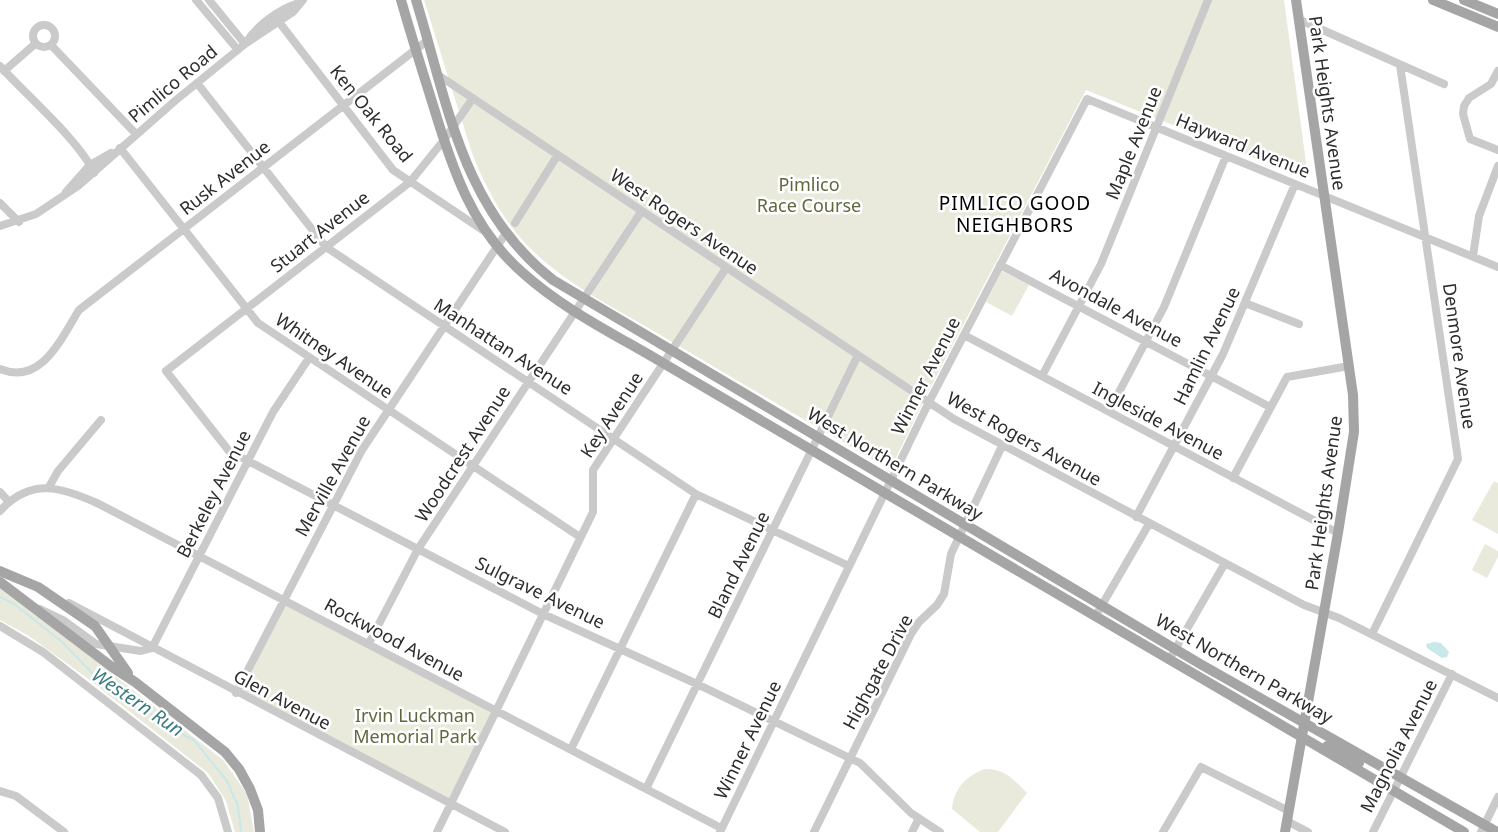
<svg xmlns="http://www.w3.org/2000/svg" width="1498" height="832" viewBox="0 0 1498 832" font-family="'Noto Sans',sans-serif">
	<style>
		.green { fill: #e9eadb }
		.water { fill: #c8e8ea }
		.lines { fill: none; stroke-linecap: round; stroke-linejoin: round }
		.stream { stroke: #c8e8ea; stroke-width: 2 }
		.minor { stroke: #cacaca; stroke-width: 8 }
		.major { stroke: #a5a5a5; stroke-width: 10 }
		.labels { text-anchor: middle; stroke-width: 5; stroke-linejoin: round; paint-order: stroke }
		.street-label { font-size: 18px; fill: #2d2d2d; stroke: #fff }
		.park-label { font-size: 18px; fill: #5f673d; stroke: #fff }
		.neighbourhood-label { font-size: 19px; letter-spacing: 1px; fill: #000; stroke: #fff }
		.water-label { font-size: 19px; font-style: italic; fill: #3a7d80; stroke: #fff }
	</style>
	<rect width="100%" height="100%" fill="#fff"/>
	<path class="green" d="M 424,0 L 1284,0 L 1307,170 L 1302,177 L 1086,90 L 927,394 L 890,470 C 815,426 739,382 664,337 C 617,309 564,284 526,244 C 502,218 485,186 472,153 Z
		M 1002,271 L 1029,285 L 1012,316 L 986,302 Z
		M 1494,481 L 1498,483 L 1498,534 L 1472,520 Z
		M 1485,544 L 1498,551 L 1498,557 L 1487,578 L 1472,570 Z
		M 0,587 L 223,760 L 247,794 L 254,832 L 235,832 L 226,801 L 208,773 L 87,678 L 29,636 L 0,620 Z
		M 285,603 L 493,711 L 450,800 L 240,691 Z
		M 985,769 C 1004,768 1014,780 1027,793 L 998,832 L 980,832 L 952,809 C 954,788 966,776 985,769 Z"/>
	<path class="water" d="M 1434,642 L 1441,643 L 1449,652 L 1447,657 L 1442,658 L 1427,648 L 1426,644 Z"/>
	<g class="lines">
		<path class="stream" d="M 0,597 L 14,604 L 61,641 L 97,678 L 141,706 L 165,726 L 194,740 L 227,781 L 238,806 L 241,832"/>
		<path class="minor" d="M 196,0 L 238,50
			M 209,0 L 245,44
			M 270,19 L 279,22 L 393,170 L 484,231
			M 1298,19 L 1444,84
			M33 36a11 11 0 1 1 22 0a11 11 0 1 1-22 0Z
			M 245,44 C 256,26 279,9 299,3
			M 51,45 L 136,134
			M 0,66 C 25,94 80,141 94,173
			M 4,71 L 35,44
			M 1498,71 L 1491,84 L 1469,98 L 1464,106 L 1463,114 L 1470,139 L 1498,150
			M 438,75 L 954,419 L 1304,605 L 1339,618 L 1498,698
			M 197,83 L 326,247 L 696,494 L 849,566
			M 473,98 L 444,140 L 410,182 L 166,371 L 229,451 L 543,614 L 697,684 L 860,763 L 911,813 L 940,832
			M 120,148 L 258,323 L 580,537
			M 66,192 L 90,165 L 111,153
			M 0,203 L 19,222
			M 515,223 L 557,156
			M 0,226 L 36,214 L 78,186 L 176,100 L 245,44 L 293,12 L 303,0
			M 1473,256 L 1479,216 L 1498,166
			M 1000,265 L 1270,407
			M 1245,303 L 1299,324
			M 964,335 L 1338,533
			M 0,369 C 41,386 61,339 79,310 L 428,40
			M 1042,376 L 1101,264 L 1208,0
			M 1109,411 L 1164,307 L 1226,156
			M 1233,478 L 1287,377 L 1349,366
			M 49,487 L 58,471 L 101,420
			M 0,492 L 9,502
			M 0,511 C 31,477 62,487 99,504 L 721,828
			M 1136,517 L 1223,354 L 1295,184
			M 69,603 L 505,832
			M 40,609 L 63,620 L 96,644 L 141,651 L 152,648
			M 1095,617 L 1149,524
			M 0,626 L 43,652 L 201,775 L 218,798 L 228,832
			M 1372,634 L 1458,459 L 1400,65
			M 369,643 L 418,549 L 641,212
			M 152,648 L 273,412 L 309,358
			M 1169,660 L 1225,563
			M 236,693 L 362,450 L 506,233
			M 571,749 L 696,494
			M 646,789 L 858,355
			M 0,791 L 16,796 L 64,832
			M 1287,821 L 1308,832
			M 437,832 L 593,512 L 593,470 L 726,268
			M 720,832 L 929,402 L 1087,99 L 1498,267
			M 814,832 L 911,634 L 919,622 L 937,605 L 944,594 L 951,554 L 1002,446
			M 912,832 L 919,818
			M 1163,832 L 1201,767 L 1289,811
			M 1373,832 L 1452,674
			M 1481,832 L 1498,797"/>
		<path class="major" d="M 401,0 C 411,35 422,70 433,105 C 452,168 472,229 523,273 C 564,310 616,335 663,363 L 1464,832
			M 416,0 C 448,104 462,209 553,280 L 1202,665 L 1497,832
			M 1433,0 L 1498,27
			M 1464,0 L 1498,14
			M 0,571 L 38,587 L 95,626 L 128,673
			M 0,582 L 112,667 L 135,682 L 225,752 L 239,769 L 250,789 L 258,810 L 260,832
			M 1327,746 L 1359,763
			M 1285,832 L 1338,533 L 1354,432 L 1353,395 L 1296,0"/>
	</g>
	<g class="labels">
		<g class="street-label">
			<text transform="translate(173 84) rotate(-40)" y="6">Pimlico Road</text>
			<text transform="translate(1327 103) rotate(82)" y="6">Park Heights Avenue</text>
			<text transform="translate(371 114) rotate(51)" y="6">Ken Oak Road</text>
			<text transform="translate(1134 143) rotate(-68)" y="6">Maple Avenue</text>
			<text transform="translate(1243 146) rotate(22)" y="6">Hayward Avenue</text>
			<text transform="translate(225 178) rotate(-38)" y="6">Rusk Avenue</text>
			<text transform="translate(684 222) rotate(34)" y="6">West Rogers Avenue</text>
			<text transform="translate(320 232) rotate(-38)" y="6">Stuart Avenue</text>
			<text transform="translate(1116 308) rotate(28)" y="6">Avondale Avenue</text>
			<text transform="translate(1207 346) rotate(-64)" y="6">Hamlin Avenue</text>
			<text transform="translate(503 347) rotate(33)" y="6">Manhattan Avenue</text>
			<text transform="translate(334 356) rotate(34)" y="6">Whitney Avenue</text>
			<text transform="translate(1459 356) rotate(82)" y="6">Denmore Avenue</text>
			<text transform="translate(926 376) rotate(-63)" y="6">Winner Avenue</text>
			<text transform="translate(612 415) rotate(-57)" y="6">Key Avenue</text>
			<text transform="translate(1158 421) rotate(28)" y="6">Ingleside Avenue</text>
			<text transform="translate(1024 439) rotate(29)" y="6">West Rogers Avenue</text>
			<text transform="translate(463 454) rotate(-57)" y="6">Woodcrest Avenue</text>
			<text transform="translate(895 464) rotate(31)" y="6">West Northern Parkway</text>
			<text transform="translate(333 476) rotate(-61)" y="6">Merville Avenue</text>
			<text transform="translate(214 494) rotate(-63)" y="6">Berkeley Avenue</text>
			<text transform="translate(1324 503) rotate(-82)" y="6">Park Heights Avenue</text>
			<text transform="translate(739 565) rotate(-64)" y="6">Bland Avenue</text>
			<text transform="translate(540 593) rotate(26)" y="6">Sulgrave Avenue</text>
			<text transform="translate(394 640) rotate(28)" y="6">Rockwood Avenue</text>
			<text transform="translate(1244 669) rotate(30)" y="6">West Northern Parkway</text>
			<text transform="translate(878 672) rotate(-62)" y="6">Highgate Drive</text>
			<text transform="translate(282 700) rotate(28)" y="6">Glen Avenue</text>
			<text transform="translate(748 740) rotate(-64)" y="6">Winner Avenue</text>
			<text transform="translate(1399 746) rotate(-63)" y="6">Magnolia Avenue</text>
		</g>
		<g class="park-label">
			<text x="809" y="191">Pimlico<tspan x="809" dy="21">Race Course</tspan></text>
			<text x="415" y="722">Irvin Luckman<tspan x="415" dy="21">Memorial Park</tspan></text>
		</g>
		<g class="neighbourhood-label">
			<text x="1015" y="210">PIMLICO GOOD<tspan x="1015" dy="22">NEIGHBORS</tspan></text>
		</g>
		<g class="water-label">
			<text transform="translate(138 702) rotate(34)" y="7">Western Run</text>
		</g>
	</g>
</svg>
